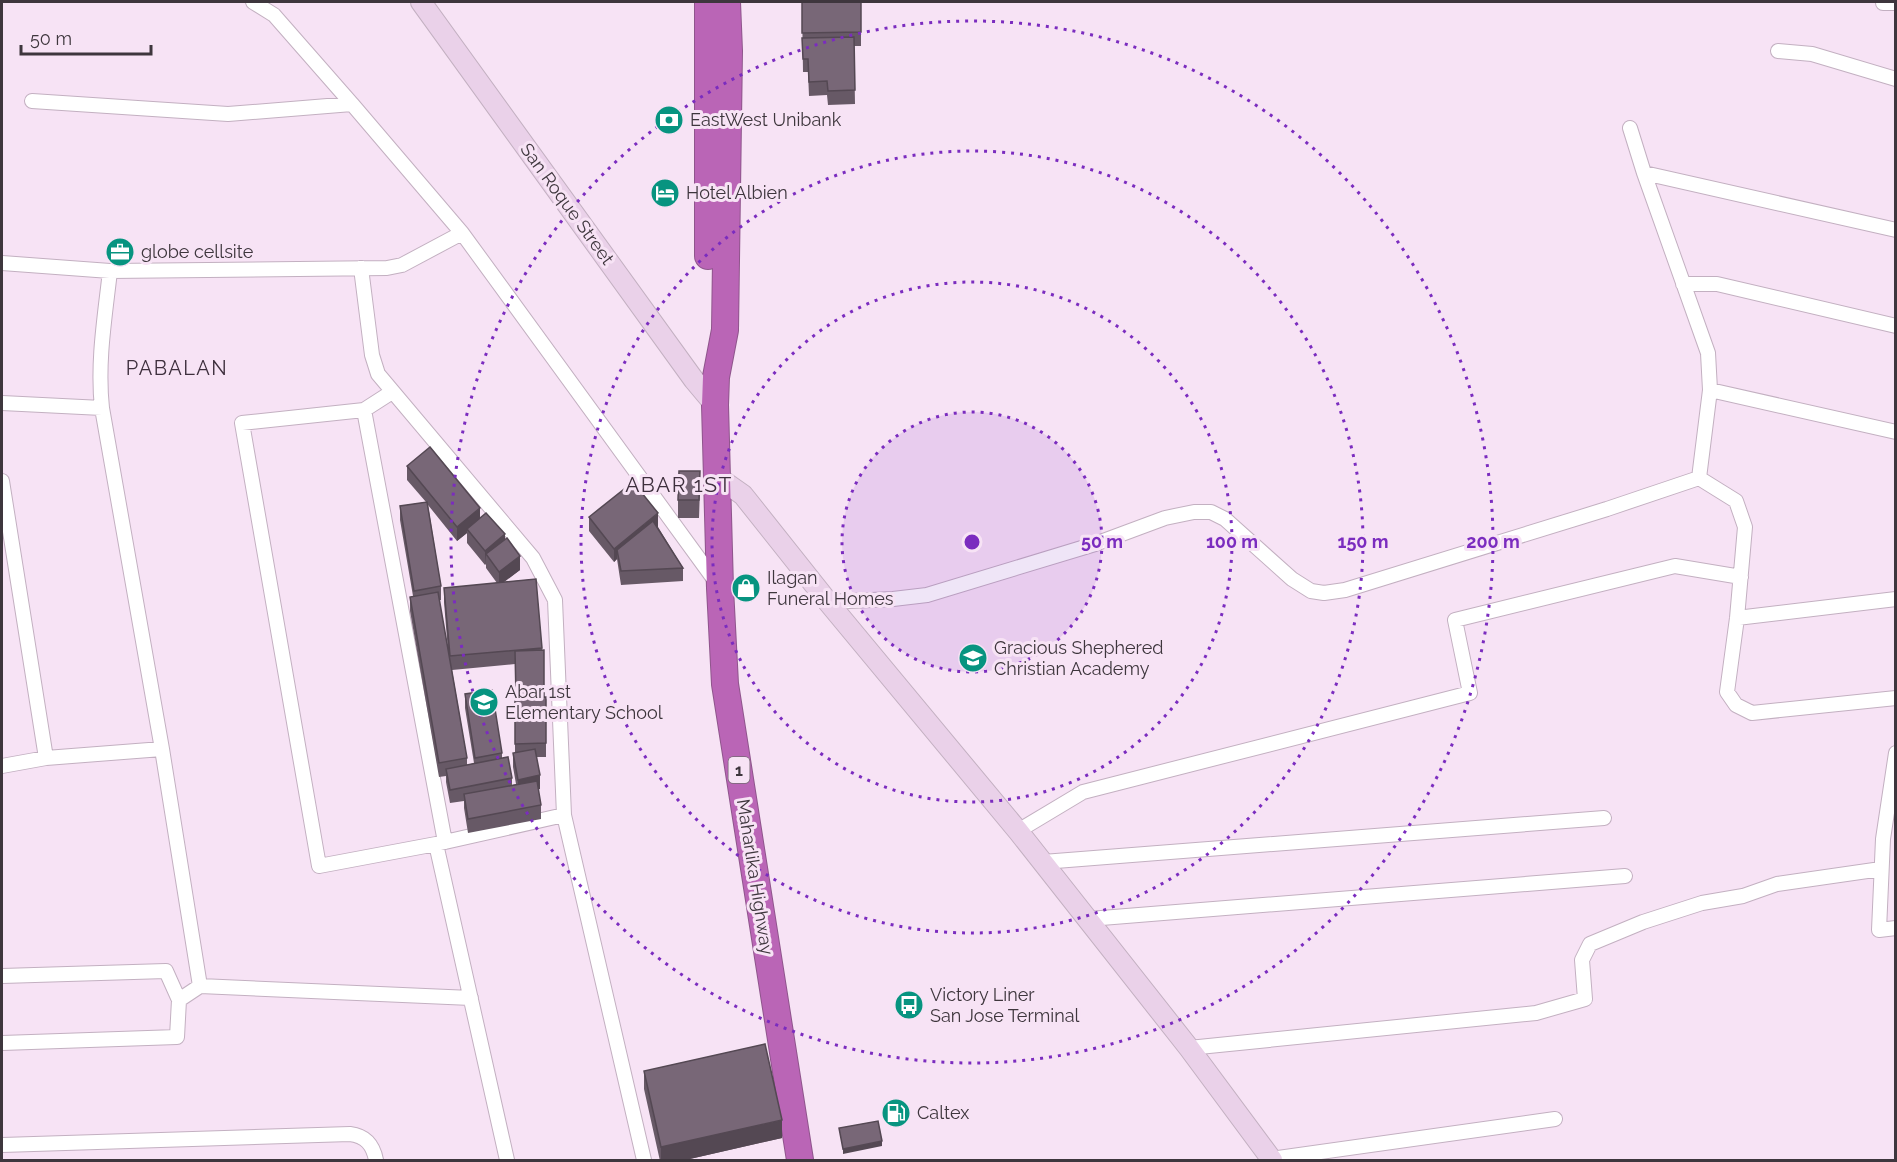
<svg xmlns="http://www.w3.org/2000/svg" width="1897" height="1162" viewBox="0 0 1897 1162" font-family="Raleway,sans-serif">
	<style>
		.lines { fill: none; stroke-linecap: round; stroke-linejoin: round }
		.street-casing { stroke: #c3b0c1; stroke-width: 16 }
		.secondary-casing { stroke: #c3b0c1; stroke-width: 22 }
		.highway-casing { stroke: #8f558c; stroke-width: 28 }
		.street { stroke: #fff; stroke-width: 14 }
		.secondary { stroke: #ead1e9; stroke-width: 20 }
		.highway { stroke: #ba65b6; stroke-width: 26 }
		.wall { fill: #675966; fill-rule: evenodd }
		.shaded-wall { fill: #544853 }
		.building { fill: #786777; stroke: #544853; stroke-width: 1.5 }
		.ring { fill: none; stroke: #7b2cbf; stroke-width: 3; stroke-dasharray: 3 6 }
		.labels { text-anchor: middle; stroke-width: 6; stroke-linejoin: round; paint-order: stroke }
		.shield { fill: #f7e3f5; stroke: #766a74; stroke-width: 1.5 }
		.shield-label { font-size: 16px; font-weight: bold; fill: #3e363d }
		.poi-label { font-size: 18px; fill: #3e363d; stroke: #f7e3f5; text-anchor: start }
		.street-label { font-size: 18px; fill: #3e363d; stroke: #f7e3f5 }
		.neighbourhood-label { font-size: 20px; letter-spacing: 1.5px; fill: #3e2f3d; stroke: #f7e3f5 }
		.quarter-label { font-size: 21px; letter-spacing: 1.5px; fill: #3e2f3d; stroke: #f7e3f5 }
		.centre { fill: #7b2cbf; stroke: #f7e3f5; stroke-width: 3 }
		.ring-label { font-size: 18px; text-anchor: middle; font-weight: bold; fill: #7b2cbf; stroke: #f7e3f5; stroke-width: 6; stroke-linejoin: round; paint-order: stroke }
	</style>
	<rect width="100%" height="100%" fill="#f7e3f5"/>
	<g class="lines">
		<g class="street-casing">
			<path id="street" d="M 253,2 L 274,15 L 352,104
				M 1883,2 L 1883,3 L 1896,3
				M 1778,51 L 1812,54 L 1896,79
				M 32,101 L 228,114 L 352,104 L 462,233 L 716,582
				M 1630,128 L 1644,173 L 1708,353 L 1710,390 L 1699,478
				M 1644,173 L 1896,230
				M 2,263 L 110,271 L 387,268 L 402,265 L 462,233
				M 361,268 L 372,355 L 378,374 L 533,558 L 555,600 L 564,815 L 644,1160
				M 110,271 C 105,316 97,362 102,408 L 162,749 L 200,986
				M 1683,284 L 1717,284 L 1896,326
				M 1710,390 L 1896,432
				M 392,392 L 364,410 L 242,423 L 319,866 L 436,844 L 564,815
				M 2,403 L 102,408
				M 364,410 L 445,842
				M 1699,478 L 1736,501 L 1745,527 L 1737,618 L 1727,692 L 1736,705 L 1752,713 L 1896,698
				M 2,481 L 46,758
				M 828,602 L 893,599 L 927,595 L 1095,544 L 1165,518 L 1194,512 L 1211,512 L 1225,519 L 1292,579 L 1311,591 L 1324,593 L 1345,590 L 1607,509 L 1699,478
				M 1737,618 L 1896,599
				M 1896,753 L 1883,839 L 1879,930 L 1896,928
				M 2,766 L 46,758 L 162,749
				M 1018,831 L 1083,792 L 1470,693 L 1455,620 L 1675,566 L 1741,577
				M 436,844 L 507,1160
				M 1043,862 L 1604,818
				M 1089,919 L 1625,876
				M 2,976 L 166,971 L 179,1000 L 177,1037 L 2,1043
				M 179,1000 L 200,986 L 471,998
				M 1189,1048 L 1536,1013 L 1585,999 L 1582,960 L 1590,944 L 1643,922 L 1702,903 L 1743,896 L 1777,884 L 1881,869
				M 2,1145 L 350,1134 C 366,1136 373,1145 376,1160
				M 1271,1159 L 1555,1119"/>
		</g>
		<g class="secondary-casing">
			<path id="secondary" d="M 421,2 L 694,380 L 715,405
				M 716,476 L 743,495 L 828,602 L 1018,831 L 1189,1048 L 1272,1160"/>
		</g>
		<g class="highway-casing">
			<path id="highway" d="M 708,2 L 708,256
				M 727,2 L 729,51 L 725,330 L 716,377 L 715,405 L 720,588 L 725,684 L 800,1160"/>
		</g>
		<use href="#street" class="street"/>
		<use href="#secondary" class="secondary"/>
		<use href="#highway" class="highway"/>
	</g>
	<path class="wall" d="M 802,2 L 861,2 L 861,46 L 854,46 L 855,104 L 828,105 L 827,95 L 809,96 L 808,72 L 803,72 Z
		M 407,466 L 480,518 L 505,540 L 520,570 L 503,582 L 536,579 L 542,650 L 544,650 L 544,697 L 546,697 L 546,757 L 536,757 L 540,789 L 538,789 L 541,805 L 541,819 L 468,833 L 464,808 L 464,801 L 450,803 L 446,782 L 446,776 L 439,777 L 410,611 L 410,597 L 413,596 L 400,520 L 400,506 L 426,502 L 407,480 ZM 428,505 L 457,541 L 467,533 L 467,543 L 485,565 L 486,564 L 486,568 L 497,583 L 444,588 L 444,602 L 448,651 L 439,600 L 441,600 L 441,586 ZM 515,664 L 515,753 L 513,753 L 513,767 L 516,784 L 512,785 L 512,778 L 502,758 L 502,753 L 465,694 L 465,708 L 474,763 L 467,765 L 467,758 L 452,670 Z
		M 700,489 L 699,518 L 678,518 L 678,500 Z
		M 589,517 L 658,527 L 683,568 L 683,581 L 621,585 L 617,559 L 614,562 L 589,531 Z
		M 644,1071 L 782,1138 L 681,1161 L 660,1161 L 644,1089 Z"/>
	<path class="shaded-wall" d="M 480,508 L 480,522 L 467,529 L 467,533 L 457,541 L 457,527 Z
		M 658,513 L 658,527 L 619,558 L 617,550 L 617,559 L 614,562 L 614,549 Z
		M 505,534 L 505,548 L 486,554 L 485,565 L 485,551 Z
		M 520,556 L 520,570 L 499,586 L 499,572 Z
		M 540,775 L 540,789 L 518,793 L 518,780 Z
		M 782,1120 L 782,1138 L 681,1161 L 661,1161 L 661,1147 Z
		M 882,1141 L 882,1146 L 843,1154 L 843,1149 Z"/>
	<path class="building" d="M 802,2 L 861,2 L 861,32 L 802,33 Z
		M 854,37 L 855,90 L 828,91 L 827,81 L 809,82 L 808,59 L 803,59 L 802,38 Z
		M 430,447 L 480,508 L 457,527 L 407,466 Z
		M 679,471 L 700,471 L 699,500 L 678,500 Z
		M 633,482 L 658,513 L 614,549 L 589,517 Z
		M 427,502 L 441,586 L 414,591 L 400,506 Z
		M 486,513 L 505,534 L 485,551 L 467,529 Z
		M 653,521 L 683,568 L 621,571 L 617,550 Z
		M 507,538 L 520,556 L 499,572 L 486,554 Z
		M 536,579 L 542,648 L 450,656 L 444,588 Z
		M 438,592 L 467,758 L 439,763 L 410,597 Z
		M 544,650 L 544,696 L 516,696 L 515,651 Z
		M 492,690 L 502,753 L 475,758 L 465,694 Z
		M 546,697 L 546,743 L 515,744 L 515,698 Z
		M 535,749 L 540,775 L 518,780 L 513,753 Z
		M 508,757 L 512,778 L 450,790 L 446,769 Z
		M 537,781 L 541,805 L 468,819 L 464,794 Z
		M 765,1044 L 782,1120 L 661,1147 L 644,1071 Z
		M 878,1121 L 882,1141 L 843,1149 L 839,1128 Z"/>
	<circle cx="972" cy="542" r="130" fill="#7b2cbf" fill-opacity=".12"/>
	<g class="ring">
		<circle cx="972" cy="542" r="130"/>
		<circle cx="972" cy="542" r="260"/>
		<circle cx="972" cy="542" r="391"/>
		<circle cx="972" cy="542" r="521"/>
	</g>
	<defs>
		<g id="bank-disc" transform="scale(1.5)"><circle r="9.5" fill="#079480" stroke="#f7e3f5"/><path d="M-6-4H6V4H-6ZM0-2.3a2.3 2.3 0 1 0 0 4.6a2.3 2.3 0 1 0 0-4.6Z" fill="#fff"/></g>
		<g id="hotel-disc" transform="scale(1.5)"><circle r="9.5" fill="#079480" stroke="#f7e3f5"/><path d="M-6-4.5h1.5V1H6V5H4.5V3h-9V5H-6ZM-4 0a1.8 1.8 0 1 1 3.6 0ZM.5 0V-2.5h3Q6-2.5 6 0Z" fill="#fff"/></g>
		<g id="office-disc" transform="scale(1.5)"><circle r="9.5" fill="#079480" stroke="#f7e3f5"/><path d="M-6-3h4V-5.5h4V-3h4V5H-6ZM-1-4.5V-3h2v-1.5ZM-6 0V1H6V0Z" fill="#fff"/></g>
		<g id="shop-disc" transform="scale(1.5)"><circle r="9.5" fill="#079480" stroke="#f7e3f5"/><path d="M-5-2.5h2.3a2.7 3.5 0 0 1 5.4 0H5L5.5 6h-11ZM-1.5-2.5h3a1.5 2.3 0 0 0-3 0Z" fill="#fff"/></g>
		<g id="school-disc" transform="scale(1.5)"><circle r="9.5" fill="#079480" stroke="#f7e3f5"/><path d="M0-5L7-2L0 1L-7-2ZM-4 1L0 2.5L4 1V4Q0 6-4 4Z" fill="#fff"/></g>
		<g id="bus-disc" transform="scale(1.5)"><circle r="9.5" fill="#079480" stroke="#f7e3f5"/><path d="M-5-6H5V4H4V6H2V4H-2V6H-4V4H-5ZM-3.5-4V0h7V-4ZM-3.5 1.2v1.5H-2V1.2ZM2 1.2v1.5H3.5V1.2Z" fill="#fff"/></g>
		<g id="fuel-disc" transform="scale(1.5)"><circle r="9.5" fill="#079480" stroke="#f7e3f5"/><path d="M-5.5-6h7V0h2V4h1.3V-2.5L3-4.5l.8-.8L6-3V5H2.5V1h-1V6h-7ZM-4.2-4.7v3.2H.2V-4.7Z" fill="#fff"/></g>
	</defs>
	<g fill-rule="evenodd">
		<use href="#bank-disc" x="669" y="120"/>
		<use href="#hotel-disc" x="665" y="193"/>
		<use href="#office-disc" x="120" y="252"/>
		<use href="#shop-disc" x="746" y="588"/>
		<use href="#school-disc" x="973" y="658"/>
		<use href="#school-disc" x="484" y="702"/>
		<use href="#bus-disc" x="909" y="1005"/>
		<use href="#fuel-disc" x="896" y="1113"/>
	</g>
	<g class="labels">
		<rect class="shield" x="728.5" y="757" width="21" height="26" rx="4.5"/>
		<g class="shield-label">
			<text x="739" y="776">1</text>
		</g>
		<g class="poi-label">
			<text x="690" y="126">EastWest Unibank</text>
			<text x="686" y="199">Hotel Albien</text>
			<text x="141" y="258">globe cellsite</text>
			<text x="767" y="584">Ilagan<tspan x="767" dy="21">Funeral Homes</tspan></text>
			<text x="994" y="654">Gracious Shephered<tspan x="994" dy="21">Christian Academy</tspan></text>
			<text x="505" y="698">Abar 1st<tspan x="505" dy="21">Elementary School</tspan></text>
			<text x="930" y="1001">Victory Liner<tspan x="930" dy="21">San Jose Terminal</tspan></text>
			<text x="917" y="1119">Caltex</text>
		</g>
		<g class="street-label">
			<text transform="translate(567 204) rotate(54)" y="6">San Roque Street</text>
			<text transform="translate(755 877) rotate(81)" y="6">Maharlika Highway</text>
		</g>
		<g class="neighbourhood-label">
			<text x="177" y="375">PABALAN</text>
		</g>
		<g class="quarter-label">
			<text x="679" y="492">ABAR 1ST</text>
		</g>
	</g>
	<circle cx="972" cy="542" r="9" class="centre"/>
	<g class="ring-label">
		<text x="1102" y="548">50 m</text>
		<text x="1232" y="548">100 m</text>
		<text x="1363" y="548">150 m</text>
		<text x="1493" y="548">200 m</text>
	</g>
	<rect width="1897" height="1162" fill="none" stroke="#3e363d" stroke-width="6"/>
	<path d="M21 45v9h130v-9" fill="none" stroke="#3e363d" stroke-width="3"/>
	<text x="30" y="45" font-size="18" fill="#3e363d" stroke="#f7e3f5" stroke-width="4.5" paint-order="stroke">50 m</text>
</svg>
